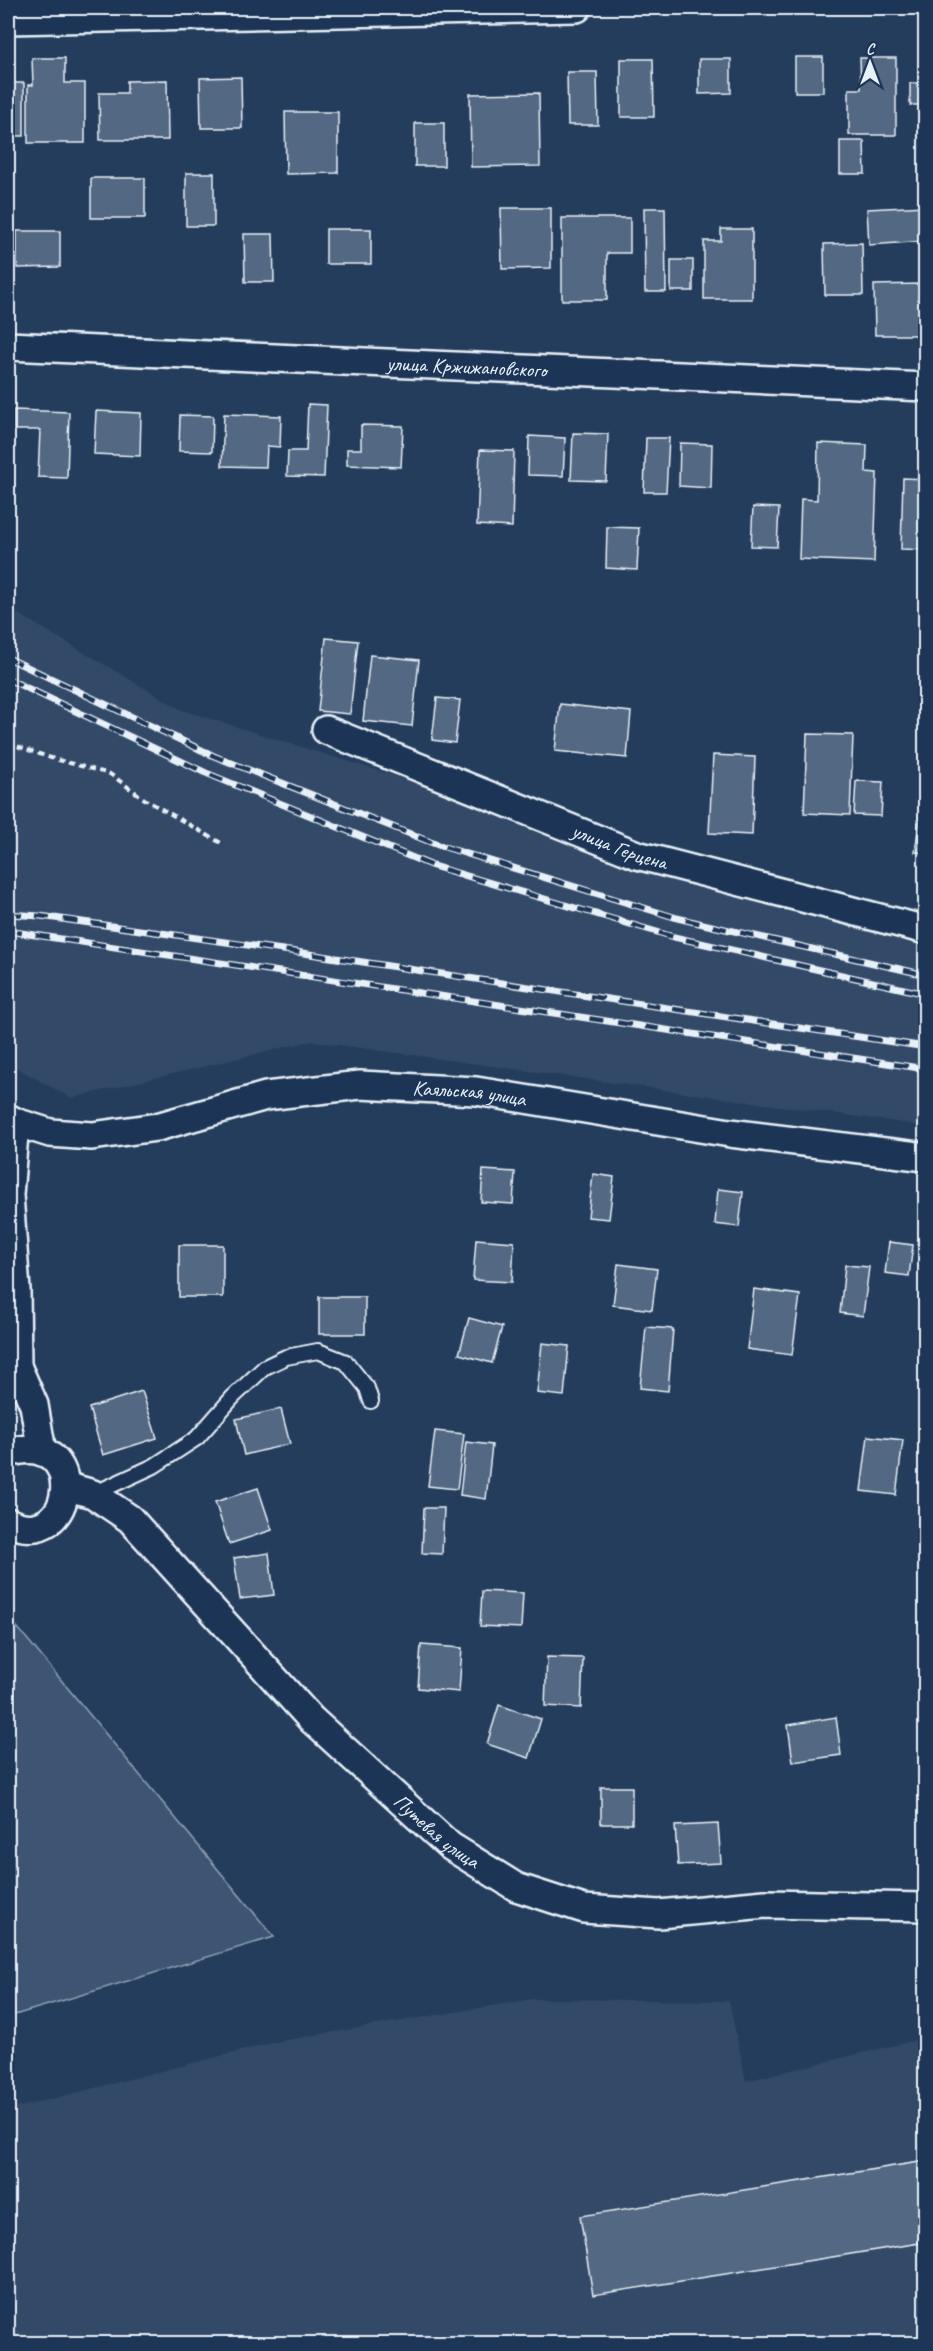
<svg xmlns="http://www.w3.org/2000/svg" width="933" height="2351" viewBox="0 0 933 2351" font-family="Caveat,sans-serif">
	<style>
		.built { fill: #334a68 }
		.green { fill: #3e5472; stroke: #93a2b5; stroke-width: 1.5 }
		.building { fill: #536782; stroke: #e8f1f8; stroke-width: 1.5 }
		.lines { fill: none; stroke-linecap: round; stroke-linejoin: round }
		.service-casing { stroke: #e8f1f8; stroke-width: 18 }
		.minor-casing { stroke: #e8f1f8; stroke-width: 32 }
		.path { stroke: #e8f1f8; stroke-width: 4; stroke-dasharray: 6 4.5; stroke-linecap: butt }
		.service { stroke: #1d3557; stroke-width: 14 }
		.minor { stroke: #1d3557; stroke-width: 27 }
		.rail-casing { stroke: #e8f1f8; stroke-width: 7 }
		.rail { stroke: #1d3557; stroke-width: 4.5; stroke-dasharray: 14; stroke-linecap: butt }
		.labels { text-anchor: middle; stroke-width: 4.5; stroke-linejoin: round; paint-order: stroke }
		.street-label { font-size: 21px; fill: #e8f1f8; stroke: #1d3557 }
	</style>
	<rect width="100%" height="100%" fill="#253d5d"/>
	<filter id="ink" filterUnits="userSpaceOnUse"><feTurbulence type="fractalNoise" baseFrequency=".0167" numOctaves="2"/><feDisplacementMap in="SourceGraphic" scale="12" xChannelSelector="R" yChannelSelector="G"/><feConvolveMatrix kernelMatrix="1 2 1 2 8 2 1 2 1" color-interpolation-filters="sRGB"/></filter>
	<g filter="url(#ink)">
		<path class="built" d="M 8,608 L 182,710 L 837,913 L 925,927 L 925,1126 L 311,1041 L 71,1098 L 8,1063 Z
			M 533,1999 L 729,2001 L 746,2081 L 925,2038 L 925,2343 L 8,2344 L 8,2110 L 280,2041 Z"/>
		<path class="green" d="M 8,1616 L 274,1937 L 8,2017 Z"/>
		<path class="building" d="M 795,57 L 823,57 L 823,92 L 795,92 Z
			M 32,58 L 65,58 L 65,83 L 85,83 L 85,143 L 28,143 L 28,85 L 33,85 Z
			M 860,58 L 896,58 L 896,135 L 849,135 L 849,89 L 861,89 Z
			M 923,58 L 926,58 L 926,105 L 910,105 L 910,83 L 924,83 Z
			M 621,59 L 653,59 L 654,117 L 621,117 Z
			M 699,59 L 731,59 L 731,93 L 699,94 Z
			M 567,72 L 597,72 L 598,125 L 568,125 Z
			M 241,77 L 242,128 L 201,128 L 200,78 Z
			M 167,80 L 168,140 L 100,140 L 99,93 L 127,93 L 127,81 Z
			M 8,83 L 24,83 L 24,136 L 8,136 Z
			M 539,93 L 540,166 L 471,167 L 470,94 Z
			M 285,112 L 338,112 L 338,173 L 286,174 Z
			M 415,123 L 444,123 L 444,166 L 415,166 Z
			M 840,141 L 864,141 L 865,174 L 840,174 Z
			M 186,173 L 214,173 L 214,226 L 186,226 Z
			M 91,178 L 145,178 L 145,218 L 91,218 Z
			M 926,206 L 926,241 L 869,245 L 867,209 Z
			M 501,208 L 551,208 L 551,268 L 502,269 Z
			M 644,208 L 665,208 L 666,292 L 645,292 Z
			M 562,218 L 630,218 L 630,253 L 607,253 L 607,300 L 562,300 Z
			M 326,229 L 371,229 L 371,264 L 326,264 Z
			M 721,229 L 752,229 L 752,299 L 704,299 L 704,241 L 721,241 Z
			M 17,231 L 60,231 L 60,267 L 17,268 Z
			M 244,234 L 273,234 L 274,282 L 245,282 Z
			M 862,243 L 863,295 L 825,295 L 824,244 Z
			M 671,260 L 693,260 L 693,291 L 671,291 Z
			M 921,284 L 922,335 L 875,335 L 874,285 Z
			M 308,404 L 327,405 L 324,477 L 287,476 L 288,451 L 306,451 Z
			M 14,410 L 69,412 L 67,478 L 38,477 L 40,430 L 14,430 Z
			M 96,411 L 141,413 L 140,456 L 94,454 Z
			M 224,414 L 281,416 L 280,447 L 267,446 L 266,467 L 222,466 Z
			M 180,415 L 213,416 L 212,452 L 179,451 Z
			M 361,425 L 403,426 L 401,467 L 347,465 L 347,449 L 361,449 Z
			M 573,433 L 608,434 L 606,481 L 571,480 Z
			M 529,436 L 565,438 L 563,476 L 528,475 Z
			M 646,438 L 669,438 L 666,492 L 644,492 Z
			M 680,443 L 712,444 L 711,488 L 679,486 Z
			M 818,443 L 867,445 L 866,472 L 877,473 L 874,562 L 799,559 L 801,499 L 817,500 Z
			M 480,450 L 514,451 L 512,527 L 477,525 Z
			M 903,478 L 926,479 L 926,550 L 901,549 Z
			M 753,507 L 779,508 L 777,547 L 751,546 Z
			M 607,527 L 639,528 L 637,570 L 606,568 Z
			M 326,638 L 358,641 L 350,714 L 318,711 Z
			M 370,655 L 419,660 L 412,726 L 363,721 Z
			M 437,698 L 460,700 L 455,743 L 432,740 Z
			M 560,704 L 631,712 L 627,758 L 555,751 Z
			M 807,734 L 853,735 L 850,815 L 804,813 Z
			M 713,755 L 755,757 L 752,835 L 709,833 Z
			M 856,781 L 883,782 L 881,816 L 854,815 Z
			M 924,787 L 926,787 L 926,853 L 915,852 Z
			M 483,1170 L 515,1172 L 513,1204 L 481,1202 Z
			M 593,1174 L 614,1177 L 609,1219 L 588,1217 Z
			M 718,1189 L 743,1192 L 739,1227 L 715,1224 Z
			M 476,1239 L 514,1242 L 512,1282 L 473,1280 Z
			M 889,1242 L 913,1245 L 909,1276 L 885,1273 Z
			M 179,1245 L 223,1245 L 223,1297 L 179,1297 Z
			M 618,1264 L 657,1269 L 652,1310 L 613,1305 Z
			M 845,1265 L 869,1267 L 863,1316 L 840,1313 Z
			M 754,1289 L 800,1295 L 792,1355 L 747,1349 Z
			M 319,1297 L 365,1297 L 365,1334 L 319,1334 Z
			M 469,1318 L 502,1327 L 492,1363 L 459,1354 Z
			M 646,1327 L 673,1329 L 668,1391 L 640,1388 Z
			M 542,1343 L 569,1346 L 564,1396 L 537,1393 Z
			M 142,1391 L 157,1438 L 103,1455 L 89,1408 Z
			M 281,1409 L 290,1444 L 244,1455 L 236,1419 Z
			M 435,1431 L 464,1434 L 457,1489 L 428,1486 Z
			M 868,1436 L 903,1440 L 896,1495 L 861,1491 Z
			M 466,1442 L 492,1445 L 486,1499 L 460,1495 Z
			M 258,1488 L 272,1530 L 229,1544 L 215,1502 Z
			M 424,1508 L 444,1508 L 442,1554 L 422,1553 Z
			M 269,1553 L 274,1595 L 240,1599 L 234,1558 Z
			M 482,1591 L 523,1593 L 521,1628 L 480,1626 Z
			M 421,1645 L 462,1648 L 459,1692 L 418,1688 Z
			M 547,1657 L 583,1658 L 581,1708 L 545,1706 Z
			M 499,1705 L 541,1719 L 529,1758 L 487,1744 Z
			M 836,1717 L 841,1755 L 793,1762 L 788,1725 Z
			M 601,1787 L 632,1787 L 632,1824 L 601,1824 Z
			M 718,1824 L 721,1863 L 678,1865 L 675,1826 Z
			M 926,2161 L 926,2242 L 593,2295 L 580,2216 Z"/>
		<g class="lines">
			<g class="service-casing">
				<path id="service" d="M 93,1494 L 154,1466 L 197,1438 L 233,1397 L 265,1367 L 286,1357 L 318,1351 L 346,1362 L 367,1388 L 371,1401"/>
			</g>
			<g class="minor-casing">
				<g id="minor">
					<path d="M 8,20 L 577,8"/>
					<path id="s1" d="M 8,346 L 926,387"/>
					<path id="s2" d="M 326,730 L 637,855 L 926,930"/>
					<path d="M 8,1118 L 15,1122 L 9,1195 L 16,1290 L 17,1366 L 8,1385"/>
					<path id="s3" d="M 15,1122 L 50,1133 L 92,1136 L 157,1127 L 266,1096 L 360,1085 L 476,1091 L 730,1133 L 926,1157"/>
					<path d="M 17,1366 L 34,1405 L 42,1452"/>
					<path d="M 8,1453 C 90,1427 77,1555 8,1522"/>
					<path id="s4" d="M 65,1486 L 93,1494 L 130,1519 L 311,1719 L 450,1846 L 516,1887 L 584,1909 L 659,1914 L 765,1904 L 926,1907"/>
				</g>
			</g>
			<path class="path" d="M 8,743 L 51,758 L 110,774 L 146,800 L 223,844"/>
			<use href="#service" class="service"/>
			<use href="#minor" class="minor"/>
			<g class="rail-casing">
				<path id="rail" d="M 8,658 L 214,756 L 438,845 L 677,918 L 926,975
					M 8,679 L 206,773 L 433,866 L 674,937 L 926,994
					M 8,914 L 40,916 L 283,950 L 926,1047
					M 8,931 L 926,1069"/>
			</g>
			<use href="#rail" class="rail"/>
		</g>
	</g>
	<g class="labels">
		<g class="street-label">
			<text dy="7" stroke="none"><textPath href="#s1" startOffset="459">улица Кржижановского</textPath></text>
			<text dy="7" stroke="none"><textPath href="#s2" startOffset="316">улица Герцена</textPath></text>
			<text dy="7" stroke="none"><textPath href="#s3" startOffset="462">Каяльская улица</textPath></text>
			<text dy="7" stroke="none"><textPath href="#s4" startOffset="512">Путевая улица</textPath></text>
		</g>
	</g>
	<rect width="933" height="2351" fill="none" stroke="#1d3557" stroke-width="30"/>
	<rect x="15" y="15" width="903" height="2321" fill="none" stroke="#e8f1f8" stroke-width="2" filter="url(#ink)"/>
	<g transform="translate(870 63)" stroke="#1d3557" stroke-width="4.5" paint-order="stroke">
	<path d="M0-4.5L10 22L0 15L-10 22Z" fill="#e8f1f8"/>
	<text y="-9" font-size="16" font-weight="bold" text-anchor="middle" fill="#e8f1f8">С</text>
	</g>
</svg>
